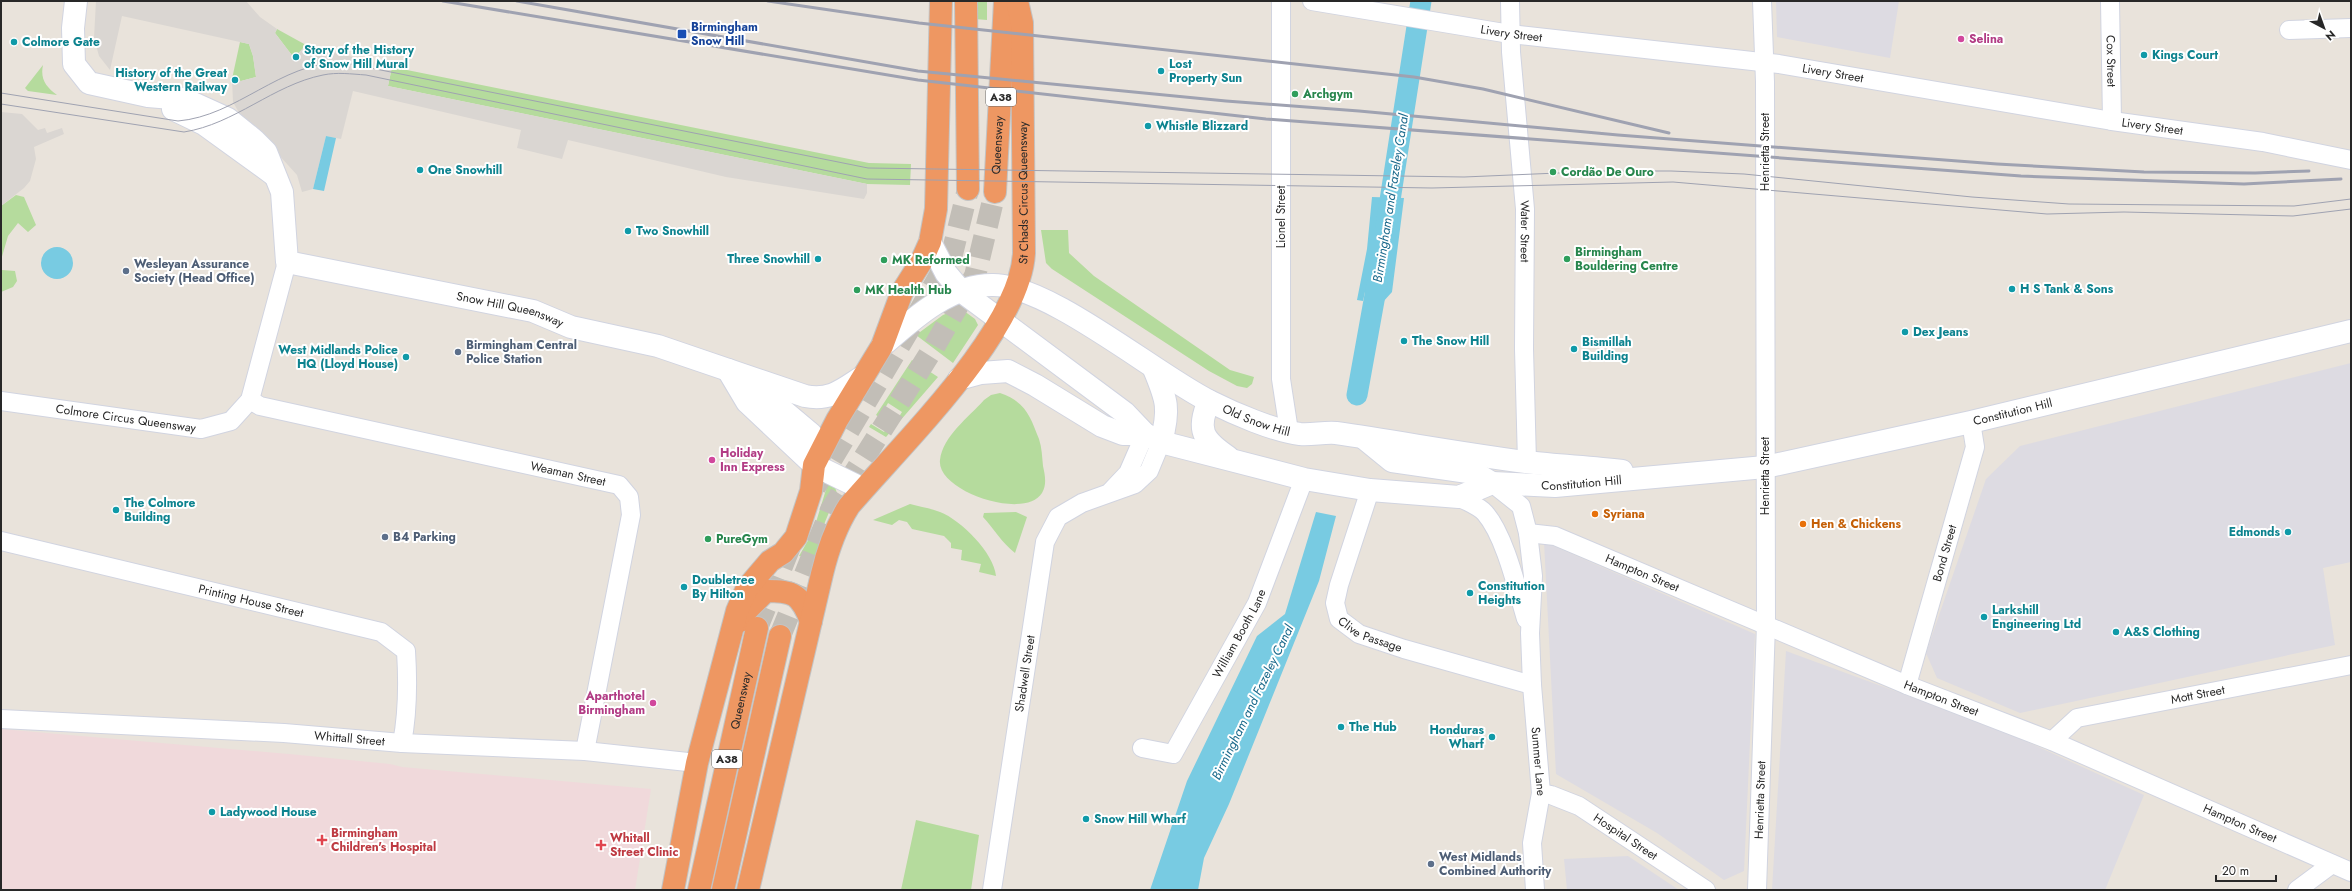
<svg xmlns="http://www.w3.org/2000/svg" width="2352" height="891" viewBox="0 0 2352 891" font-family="Jost,sans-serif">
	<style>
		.industrial { fill: #dddbe2 }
		.medical { fill: #f0d9db }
		.green { fill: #b5db9d; fill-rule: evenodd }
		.plaza { fill: #dad6d2 }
		.water { fill: #78cbe2 }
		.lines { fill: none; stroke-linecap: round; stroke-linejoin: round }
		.canal { stroke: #78cbe2; stroke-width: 21 }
		.highway-tunnel { stroke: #c2beb7; stroke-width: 22; stroke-dasharray: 22 11; stroke-linecap: butt }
		.street-casing { stroke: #d1d4e0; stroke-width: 20 }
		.secondary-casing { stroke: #d1d4e0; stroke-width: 24 }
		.highway-casing { stroke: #c3c3c3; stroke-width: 24 }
		.street { stroke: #fff; stroke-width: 18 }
		.secondary { stroke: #fff; stroke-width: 22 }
		.highway { stroke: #ee9762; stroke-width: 22 }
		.tram { stroke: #9fa2b1; stroke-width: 1 }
		.rail { stroke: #9fa2b1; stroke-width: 3 }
		.transit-dot { fill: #1a4fb4; stroke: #fff; stroke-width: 1.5 }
		.hotel-dot { fill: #d1479c; stroke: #fff; stroke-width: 1.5 }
		.culture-dot { fill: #0f9aa8; stroke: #fff; stroke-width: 1.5 }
		.leisure-dot { fill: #2e9e5b; stroke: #fff; stroke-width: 1.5 }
		.service-dot { fill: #5c6f8a; stroke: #fff; stroke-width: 1.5 }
		.food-dot { fill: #e8710a; stroke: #fff; stroke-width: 1.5 }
		.health-dot { fill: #e0444e; stroke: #fff; stroke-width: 1.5 }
		.labels { text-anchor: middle; stroke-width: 4; stroke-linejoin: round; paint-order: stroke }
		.shield { fill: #fff; stroke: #686868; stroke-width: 1 }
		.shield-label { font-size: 11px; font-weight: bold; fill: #282828 }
		.transit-label { font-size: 12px; font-weight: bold; fill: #164399; stroke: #fff; text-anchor: start }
		.street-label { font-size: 12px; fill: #282828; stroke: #fff }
		.hotel-label { font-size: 12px; font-weight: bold; fill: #b23c85; stroke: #fff; text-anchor: start }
		.culture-label { font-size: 12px; font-weight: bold; fill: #0d838f; stroke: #fff; text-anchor: start }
		.leisure-label { font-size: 12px; font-weight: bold; fill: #27864d; stroke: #fff; text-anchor: start }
		.service-label { font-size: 12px; font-weight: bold; fill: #4e5e75; stroke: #fff; text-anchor: start }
		.food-label { font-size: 12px; font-weight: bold; fill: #c56008; stroke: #fff; text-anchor: start }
		.health-label { font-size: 12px; font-weight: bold; fill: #be3a42; stroke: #fff; text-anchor: start }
		.water-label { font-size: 13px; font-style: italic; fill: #1a698b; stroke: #fff }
	</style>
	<rect width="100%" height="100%" fill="#e9e3db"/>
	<path class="industrial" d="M 1776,1 L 1899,1 L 1890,58 L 1777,37 Z
		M 2351,363 L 2351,562 L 2323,568 L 2335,645 L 2020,713 L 1937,678 L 1926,653 L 1986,479 L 2020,446 Z
		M 1544,542 L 1755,634 L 1744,871 L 1724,880 L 1657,833 L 1556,774 Z
		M 1786,651 L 2001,730 L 2144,795 L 2105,890 L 1772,890 Z
		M 1628,856 L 1679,890 L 1567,890 L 1564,859 Z"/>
	<path class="medical" d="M 1,729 L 289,754 L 390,764 L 402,767 L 651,789 L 635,890 L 1,890 Z"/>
	<path class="green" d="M 974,1 L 987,1 L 987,20 L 975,19 Z
		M 277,29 L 306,45 L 294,58 L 275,33 Z
		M 240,42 L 249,44 L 253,56 L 256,77 L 241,81 L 232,79 Z
		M 43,65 C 40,79 46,87 57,95 L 28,91 L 25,88 Z
		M 392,67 L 869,163 L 911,164 L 910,185 L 867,184 L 388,86 Z
		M 16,195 L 24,197 L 36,225 L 28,232 L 18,223 L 8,236 L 1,260 L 1,206 Z
		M 1041,230 L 1068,230 L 1069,253 L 1094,276 L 1230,370 L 1254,377 L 1252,384 L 1247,388 L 1237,386 L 1209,371 L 1052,269 L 1046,263 Z
		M 1,263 L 2,270 L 15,271 L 17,281 L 13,287 L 1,292 Z
		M 960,308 L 975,319 L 978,325 L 953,363 L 916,335 L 943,315 Z
		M 912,360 L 938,377 L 886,437 L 869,427 L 871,424 L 884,432 L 890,424 L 876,415 ZM 888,403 L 902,412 L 897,420 L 883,412 Z
		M 1000,393 C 1026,402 1030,416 1039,439 C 1042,448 1042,457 1043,466 C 1045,475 1047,485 1042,493 C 1025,521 936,491 940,460 C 943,436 968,418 984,400 L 991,395 Z
		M 828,483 L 834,485 L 837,493 L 825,522 L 815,558 L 799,556 L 813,532 Z
		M 910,504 C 920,507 930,508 940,512 C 961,520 994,553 996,576 L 979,572 L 981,564 L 961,560 L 962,550 L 951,548 L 951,543 L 944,536 L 912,529 L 907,522 L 899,520 L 892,525 L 873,520 Z
		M 1016,512 L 1027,517 L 1015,553 C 1002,543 994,529 983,517 L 984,513 Z
		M 916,820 L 979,835 L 971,890 L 901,890 Z"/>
	<path class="plaza" d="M 96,1 L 246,1 L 260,17 L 277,29 L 275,33 L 294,58 L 306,45 L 392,67 L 388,86 L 867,184 L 867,193 L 864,199 L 726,177 L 568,140 L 562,159 L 517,148 L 521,130 L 353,91 L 341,139 L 326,136 L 313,189 L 302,192 L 297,175 L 250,123 L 242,118 L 233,102 L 232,79 L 241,81 L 256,77 L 253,56 L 249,44 L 122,16 L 110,70 L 99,56 L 94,38 Z
		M 1,112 L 22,114 L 38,130 L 45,128 L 47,133 L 62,128 L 64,134 L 34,147 L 36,159 L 30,181 L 24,188 L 1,206 Z"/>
	<path class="water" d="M 326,136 L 336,138 L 324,191 L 313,189 Z
		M 1372,197 L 1404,198 L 1392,292 L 1373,313 L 1369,293 L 1365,292 L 1363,301 L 1357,300 L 1367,249 Z
		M41 263a16 16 0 1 1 32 0a16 16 0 1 1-32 0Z
		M 1316,512 L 1336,516 L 1319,581 L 1229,804 L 1204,858 L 1198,890 L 1150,890 L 1187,781 L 1257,636 L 1285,614 Z"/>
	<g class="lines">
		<path class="canal" d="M 1386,226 L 1421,1
			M 1357,395 L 1377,284"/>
		<path class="highway-tunnel" d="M 815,487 L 911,326 L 952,254 L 968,189
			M 757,628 L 793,539
			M 780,636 L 831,510 L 934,347 L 975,276 L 995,192"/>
		<g class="street-casing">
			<g id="street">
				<path d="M 1281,1 L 1281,379 L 1289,431"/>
				<path id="s1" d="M 1312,1 L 1510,34 L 1779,64 L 2112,121 L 2263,142 L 2351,160"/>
				<path id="s2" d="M 1510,1 L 1511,52 L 1525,209 L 1524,349 L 1527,462"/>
				<path id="s3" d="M 2110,1 L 2112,121"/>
				<path d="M 2289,30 L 2351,28"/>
				<path id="s4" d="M 250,400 L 260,406 L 619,485 L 629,497 L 631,515 L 585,751"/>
				<path id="s5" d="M 1,401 L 201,429 L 231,421 L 250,400 L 287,262"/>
				<path id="s6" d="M 1492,483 L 1521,506 L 1528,533 L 1533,576 L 1530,633 L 1532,685 L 1541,793 L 1532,843 L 1535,890"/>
				<path id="s7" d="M 1370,490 L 1339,585 L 1335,603 L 1339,619 L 1359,634 L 1404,649 L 1532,685"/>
				<path d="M 1111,491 L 1128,473 L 1145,434"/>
				<path d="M 1459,497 C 1467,502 1479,506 1485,513 C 1505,536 1517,589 1526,619"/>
				<path id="s8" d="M 1528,533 L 1555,536 L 1907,685 L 2052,741 L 2351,872"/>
				<path id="s9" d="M 1,541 L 381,632 L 406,651 C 408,682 408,712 402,743"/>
				<path id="s10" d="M 1907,685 L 1975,447 L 1971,422"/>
				<path id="s11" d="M 1,719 L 284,733 L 402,743 L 585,751 L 697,763"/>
				<path id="s12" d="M 2052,741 L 2077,718 L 2351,665"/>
				<path id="s13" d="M 1142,748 L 1173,754 L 1257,603 L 1304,479"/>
				<path id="s14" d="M 1541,793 L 1551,795 L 1579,806 L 1706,890"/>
				<path id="s15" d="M 992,890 L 1045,542 L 1058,517 L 1082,503 L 1135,484 L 1149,471 L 1161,442"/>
				<path id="s16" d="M 1757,890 L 1766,624 L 1765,82 L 1762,1"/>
				<path d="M 2297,890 L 2332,864"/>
			</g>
		</g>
		<g class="secondary-casing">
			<g id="secondary">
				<path id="s17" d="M 76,1 L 73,28 L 74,64 L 89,83 L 148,96 L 184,99 L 228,119 L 254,140 L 266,152 L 282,192 L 287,262 L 533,311 L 571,327 L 658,346 L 805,396 C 830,401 842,390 862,377"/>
				<path d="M 173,109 L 204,124 L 273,174"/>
				<path id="s18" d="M 930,242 L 946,273 L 961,291 L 1125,413 L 1145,434 L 1161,442 L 1304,479 L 1370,490 L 1459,497 L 1492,483 L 1555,486 L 1765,467 L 1971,422 L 2351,331"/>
				<path id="s19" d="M 882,346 C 912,320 949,285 992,285 C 1048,284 1155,374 1209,401 C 1233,413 1274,431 1300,434 C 1312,435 1324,432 1336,433 C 1399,442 1463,454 1526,462 C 1558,466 1590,467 1622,471"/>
				<path d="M 1154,369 C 1167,400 1170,409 1161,442"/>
				<path d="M 728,370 L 747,402 L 814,465 L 863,489"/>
				<path d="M 959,379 L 981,373 L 1008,371 L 1035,385 L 1102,426 L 1123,434 L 1145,434"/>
				<path d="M 748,381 L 811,434 L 814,465"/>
				<path d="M 1209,401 C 1196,430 1203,440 1228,457"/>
				<path d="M 1365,439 L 1392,461 L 1475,473 L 1492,483"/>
			</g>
		</g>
		<g class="highway-casing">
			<g id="highway">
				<path d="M 966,1 L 968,189"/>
				<path id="s20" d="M 995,192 L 1005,1"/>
				<path d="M 740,621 L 742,615 L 766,591 C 794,591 800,594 811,621"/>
				<path d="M 673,890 L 697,763 L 737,611 L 747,588 L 770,561 L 783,553 L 796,537 L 811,491 L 814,465 L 837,420 L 882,346 L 902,292 L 921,262 L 930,242 L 936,209 L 941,1"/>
				<path id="s21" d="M 699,890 L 757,628"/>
				<path d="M 723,890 L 780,636"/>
				<path id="s22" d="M 748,890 L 822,574 C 828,549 835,528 849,506 C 900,446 1020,331 1024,253 L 1022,23 L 1017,1"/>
			</g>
		</g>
		<use href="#street" class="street"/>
		<use href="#secondary" class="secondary"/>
		<use href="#highway" class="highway"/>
		<path class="tram" d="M 1,93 L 178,121 C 237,116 280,63 341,62 L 868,168 L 1464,177 L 1605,171 L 1671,171 L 1744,174 L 1972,197 L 2069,204 L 2294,206 L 2351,199
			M 1,104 L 184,132 C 235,124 273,85 323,75 C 337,72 351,74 366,75 L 867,179 L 1432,188 L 1673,182 L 2047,214 L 2124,212 L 2293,216 L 2351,209"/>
		<path class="rail" d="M 443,1 L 918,80 L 1266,119 L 2021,176 L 2244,184 L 2341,179
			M 517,1 L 918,71 L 1226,101 L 1359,111 L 1618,135 L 1997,164 L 2144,172 L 2255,173 L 2309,171
			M 768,1 L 919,23 L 1414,77 L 1483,89 L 1669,133"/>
	</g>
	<rect class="transit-dot" x="677" y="29" width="10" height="10" rx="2"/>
	<g class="hotel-dot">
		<circle cx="1961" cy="39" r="4"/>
		<circle cx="712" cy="460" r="4"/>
		<circle cx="653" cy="703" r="4"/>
	</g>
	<g class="culture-dot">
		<circle cx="14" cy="42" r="4"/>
		<circle cx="2144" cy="55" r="4"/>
		<circle cx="296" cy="57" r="4"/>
		<circle cx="1161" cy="71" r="4"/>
		<circle cx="235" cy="80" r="4"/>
		<circle cx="1148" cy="126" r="4"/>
		<circle cx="420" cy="170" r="4"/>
		<circle cx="628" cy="231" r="4"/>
		<circle cx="818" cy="259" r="4"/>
		<circle cx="2012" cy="289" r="4"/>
		<circle cx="1905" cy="332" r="4"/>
		<circle cx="1404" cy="341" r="4"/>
		<circle cx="1574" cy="349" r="4"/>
		<circle cx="406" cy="357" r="4"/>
		<circle cx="116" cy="510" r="4"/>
		<circle cx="2288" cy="532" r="4"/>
		<circle cx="684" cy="587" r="4"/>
		<circle cx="1470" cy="593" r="4"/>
		<circle cx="1984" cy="617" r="4"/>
		<circle cx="2116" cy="632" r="4"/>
		<circle cx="1341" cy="727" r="4"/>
		<circle cx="1492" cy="737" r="4"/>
		<circle cx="212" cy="812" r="4"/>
		<circle cx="1086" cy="819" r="4"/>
	</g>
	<g class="leisure-dot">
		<circle cx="1295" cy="94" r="4"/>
		<circle cx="1553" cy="172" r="4"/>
		<circle cx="1567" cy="259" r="4"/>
		<circle cx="884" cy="260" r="4"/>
		<circle cx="857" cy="290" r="4"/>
		<circle cx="708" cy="539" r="4"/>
	</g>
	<g class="service-dot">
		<circle cx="126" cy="271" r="4"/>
		<circle cx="458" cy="352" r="4"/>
		<circle cx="385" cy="537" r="4"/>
		<circle cx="1431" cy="864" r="4"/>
	</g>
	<g class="food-dot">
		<circle cx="1595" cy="514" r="4"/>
		<circle cx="1803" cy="524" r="4"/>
	</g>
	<g class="health-dot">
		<path d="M320 834h4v4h4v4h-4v4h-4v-4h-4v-4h4z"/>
		<path d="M599 839h4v4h4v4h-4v4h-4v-4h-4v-4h4z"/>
	</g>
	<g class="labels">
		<g class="shield">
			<rect x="986" y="88" width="30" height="18" rx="3"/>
			<rect x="712" y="750" width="30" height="18" rx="3"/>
		</g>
		<g class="shield-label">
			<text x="1001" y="101">A38</text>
			<text x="727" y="763">A38</text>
		</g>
		<g class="transit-label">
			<text x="691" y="31">Birmingham<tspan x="691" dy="14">Snow Hill</tspan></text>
		</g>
		<g class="street-label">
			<text dy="4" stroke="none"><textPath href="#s1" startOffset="202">Livery Street</textPath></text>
			<text dy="4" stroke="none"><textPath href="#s3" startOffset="60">Cox Street</textPath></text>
			<text dy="4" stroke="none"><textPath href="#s1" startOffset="526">Livery Street</textPath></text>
			<text dy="4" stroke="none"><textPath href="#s1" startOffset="850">Livery Street</textPath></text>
			<text dy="4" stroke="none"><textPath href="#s20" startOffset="47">Queensway</textPath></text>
			<text transform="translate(1765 152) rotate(-90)" y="4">Henrietta Street</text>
			<text dy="4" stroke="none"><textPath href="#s22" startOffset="770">St Chads Circus Queensway</textPath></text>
			<text transform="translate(1281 217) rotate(-90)" y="4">Lionel Street</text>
			<text dy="4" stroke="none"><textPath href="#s2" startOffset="231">Water Street</textPath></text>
			<text dy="4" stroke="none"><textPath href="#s17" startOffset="624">Snow Hill Queensway</textPath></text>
			<text dy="4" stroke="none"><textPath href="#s18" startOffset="1177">Constitution Hill</textPath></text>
			<text dy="4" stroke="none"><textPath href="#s5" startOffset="126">Colmore Circus Queensway</textPath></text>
			<text dy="4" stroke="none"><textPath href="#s19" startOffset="428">Old Snow Hill</textPath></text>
			<text dy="4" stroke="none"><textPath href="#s4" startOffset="327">Weaman Street</textPath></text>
			<text transform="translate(1765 476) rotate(-90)" y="4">Henrietta Street</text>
			<text dy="4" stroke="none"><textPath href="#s18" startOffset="739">Constitution Hill</textPath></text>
			<text dy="4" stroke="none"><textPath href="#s10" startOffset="137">Bond Street</textPath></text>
			<text dy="4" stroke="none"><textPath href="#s8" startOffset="122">Hampton Street</textPath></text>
			<text dy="4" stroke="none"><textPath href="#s9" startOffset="257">Printing House Street</textPath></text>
			<text dy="4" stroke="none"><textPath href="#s7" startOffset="170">Clive Passage</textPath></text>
			<text dy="4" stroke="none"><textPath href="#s13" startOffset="169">William Booth Lane</textPath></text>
			<text dy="4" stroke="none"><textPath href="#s15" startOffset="219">Shadwell Street</textPath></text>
			<text dy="4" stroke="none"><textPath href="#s12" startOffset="157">Mott Street</textPath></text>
			<text dy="4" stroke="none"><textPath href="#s8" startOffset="446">Hampton Street</textPath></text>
			<text dy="4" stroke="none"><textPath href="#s21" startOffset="194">Queensway</textPath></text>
			<text dy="4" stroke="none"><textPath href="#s11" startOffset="349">Whittall Street</textPath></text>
			<text dy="4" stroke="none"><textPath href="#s6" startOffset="294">Summer Lane</textPath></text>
			<text dy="4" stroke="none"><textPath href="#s16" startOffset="90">Henrietta Street</textPath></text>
			<text dy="4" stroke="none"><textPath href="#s8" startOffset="770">Hampton Street</textPath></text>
			<text dy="4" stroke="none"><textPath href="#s14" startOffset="96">Hospital Street</textPath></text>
		</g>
		<g class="hotel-label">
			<text x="1969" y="43">Selina</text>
			<text x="720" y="457">Holiday<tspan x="720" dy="14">Inn Express</tspan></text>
			<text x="645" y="700" text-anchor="end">Aparthotel<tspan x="645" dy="14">Birmingham</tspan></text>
		</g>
		<g class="culture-label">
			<text x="22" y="46">Colmore Gate</text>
			<text x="304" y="54">Story of the History<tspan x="304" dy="14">of Snow Hill Mural</tspan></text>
			<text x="2152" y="59">Kings Court</text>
			<text x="1169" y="68">Lost<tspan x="1169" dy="14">Property Sun</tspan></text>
			<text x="227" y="77" text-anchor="end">History of the Great<tspan x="227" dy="14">Western Railway</tspan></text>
			<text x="1156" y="130">Whistle Blizzard</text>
			<text x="428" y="174">One Snowhill</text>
			<text x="636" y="235">Two Snowhill</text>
			<text x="810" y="263" text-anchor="end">Three Snowhill</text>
			<text x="2020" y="293">H S Tank &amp; Sons</text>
			<text x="1913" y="336">Dex Jeans</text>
			<text x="1412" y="345">The Snow Hill</text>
			<text x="1582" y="346">Bismillah<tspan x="1582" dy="14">Building</tspan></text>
			<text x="398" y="354" text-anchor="end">West Midlands Police<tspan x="398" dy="14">HQ (Lloyd House)</tspan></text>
			<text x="124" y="507">The Colmore<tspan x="124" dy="14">Building</tspan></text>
			<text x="2280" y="536" text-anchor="end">Edmonds</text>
			<text x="692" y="584">Doubletree<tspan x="692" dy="14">By Hilton</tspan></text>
			<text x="1478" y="590">Constitution<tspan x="1478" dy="14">Heights</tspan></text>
			<text x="1992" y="614">Larkshill<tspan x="1992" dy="14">Engineering Ltd</tspan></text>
			<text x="2124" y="636">A&amp;S Clothing</text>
			<text x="1349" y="731">The Hub</text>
			<text x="1484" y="734" text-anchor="end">Honduras<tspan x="1484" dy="14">Wharf</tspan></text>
			<text x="220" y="816">Ladywood House</text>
			<text x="1094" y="823">Snow Hill Wharf</text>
		</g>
		<g class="leisure-label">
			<text x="1303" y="98">Archgym</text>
			<text x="1561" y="176">Cordão De Ouro</text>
			<text x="1575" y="256">Birmingham<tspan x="1575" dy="14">Bouldering Centre</tspan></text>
			<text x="892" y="264">MK Reformed</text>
			<text x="865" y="294">MK Health Hub</text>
			<text x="716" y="543">PureGym</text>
		</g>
		<g class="service-label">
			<text x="134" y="268">Wesleyan Assurance<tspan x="134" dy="14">Society (Head Office)</tspan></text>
			<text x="466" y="349">Birmingham Central<tspan x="466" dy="14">Police Station</tspan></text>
			<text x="393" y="541">B4 Parking</text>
			<text x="1439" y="861">West Midlands<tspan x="1439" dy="14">Combined Authority</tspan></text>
		</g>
		<g class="food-label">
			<text x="1603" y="518">Syriana</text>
			<text x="1811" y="528">Hen &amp; Chickens</text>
		</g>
		<g class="health-label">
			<text x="331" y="837">Birmingham<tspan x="331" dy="14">Children's Hospital</tspan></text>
			<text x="610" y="842">Whitall<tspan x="610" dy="14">Street Clinic</tspan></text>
		</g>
		<g class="water-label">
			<text transform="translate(1390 198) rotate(-81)" y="5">Birmingham and Fazeley Canal</text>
			<text transform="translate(1252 702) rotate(-64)" y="5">Birmingham and Fazeley Canal</text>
		</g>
	</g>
	<rect width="2352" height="891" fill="none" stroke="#282828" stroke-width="4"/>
	<g transform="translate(2324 28) rotate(139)" stroke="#ffffff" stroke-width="3" paint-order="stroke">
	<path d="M0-3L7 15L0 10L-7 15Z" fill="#282828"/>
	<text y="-6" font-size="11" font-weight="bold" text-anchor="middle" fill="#282828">N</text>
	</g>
	<path d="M2216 875v6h60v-6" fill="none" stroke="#282828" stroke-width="2"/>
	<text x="2222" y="875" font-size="12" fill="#282828" stroke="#ffffff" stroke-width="3" paint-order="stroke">20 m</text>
</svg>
